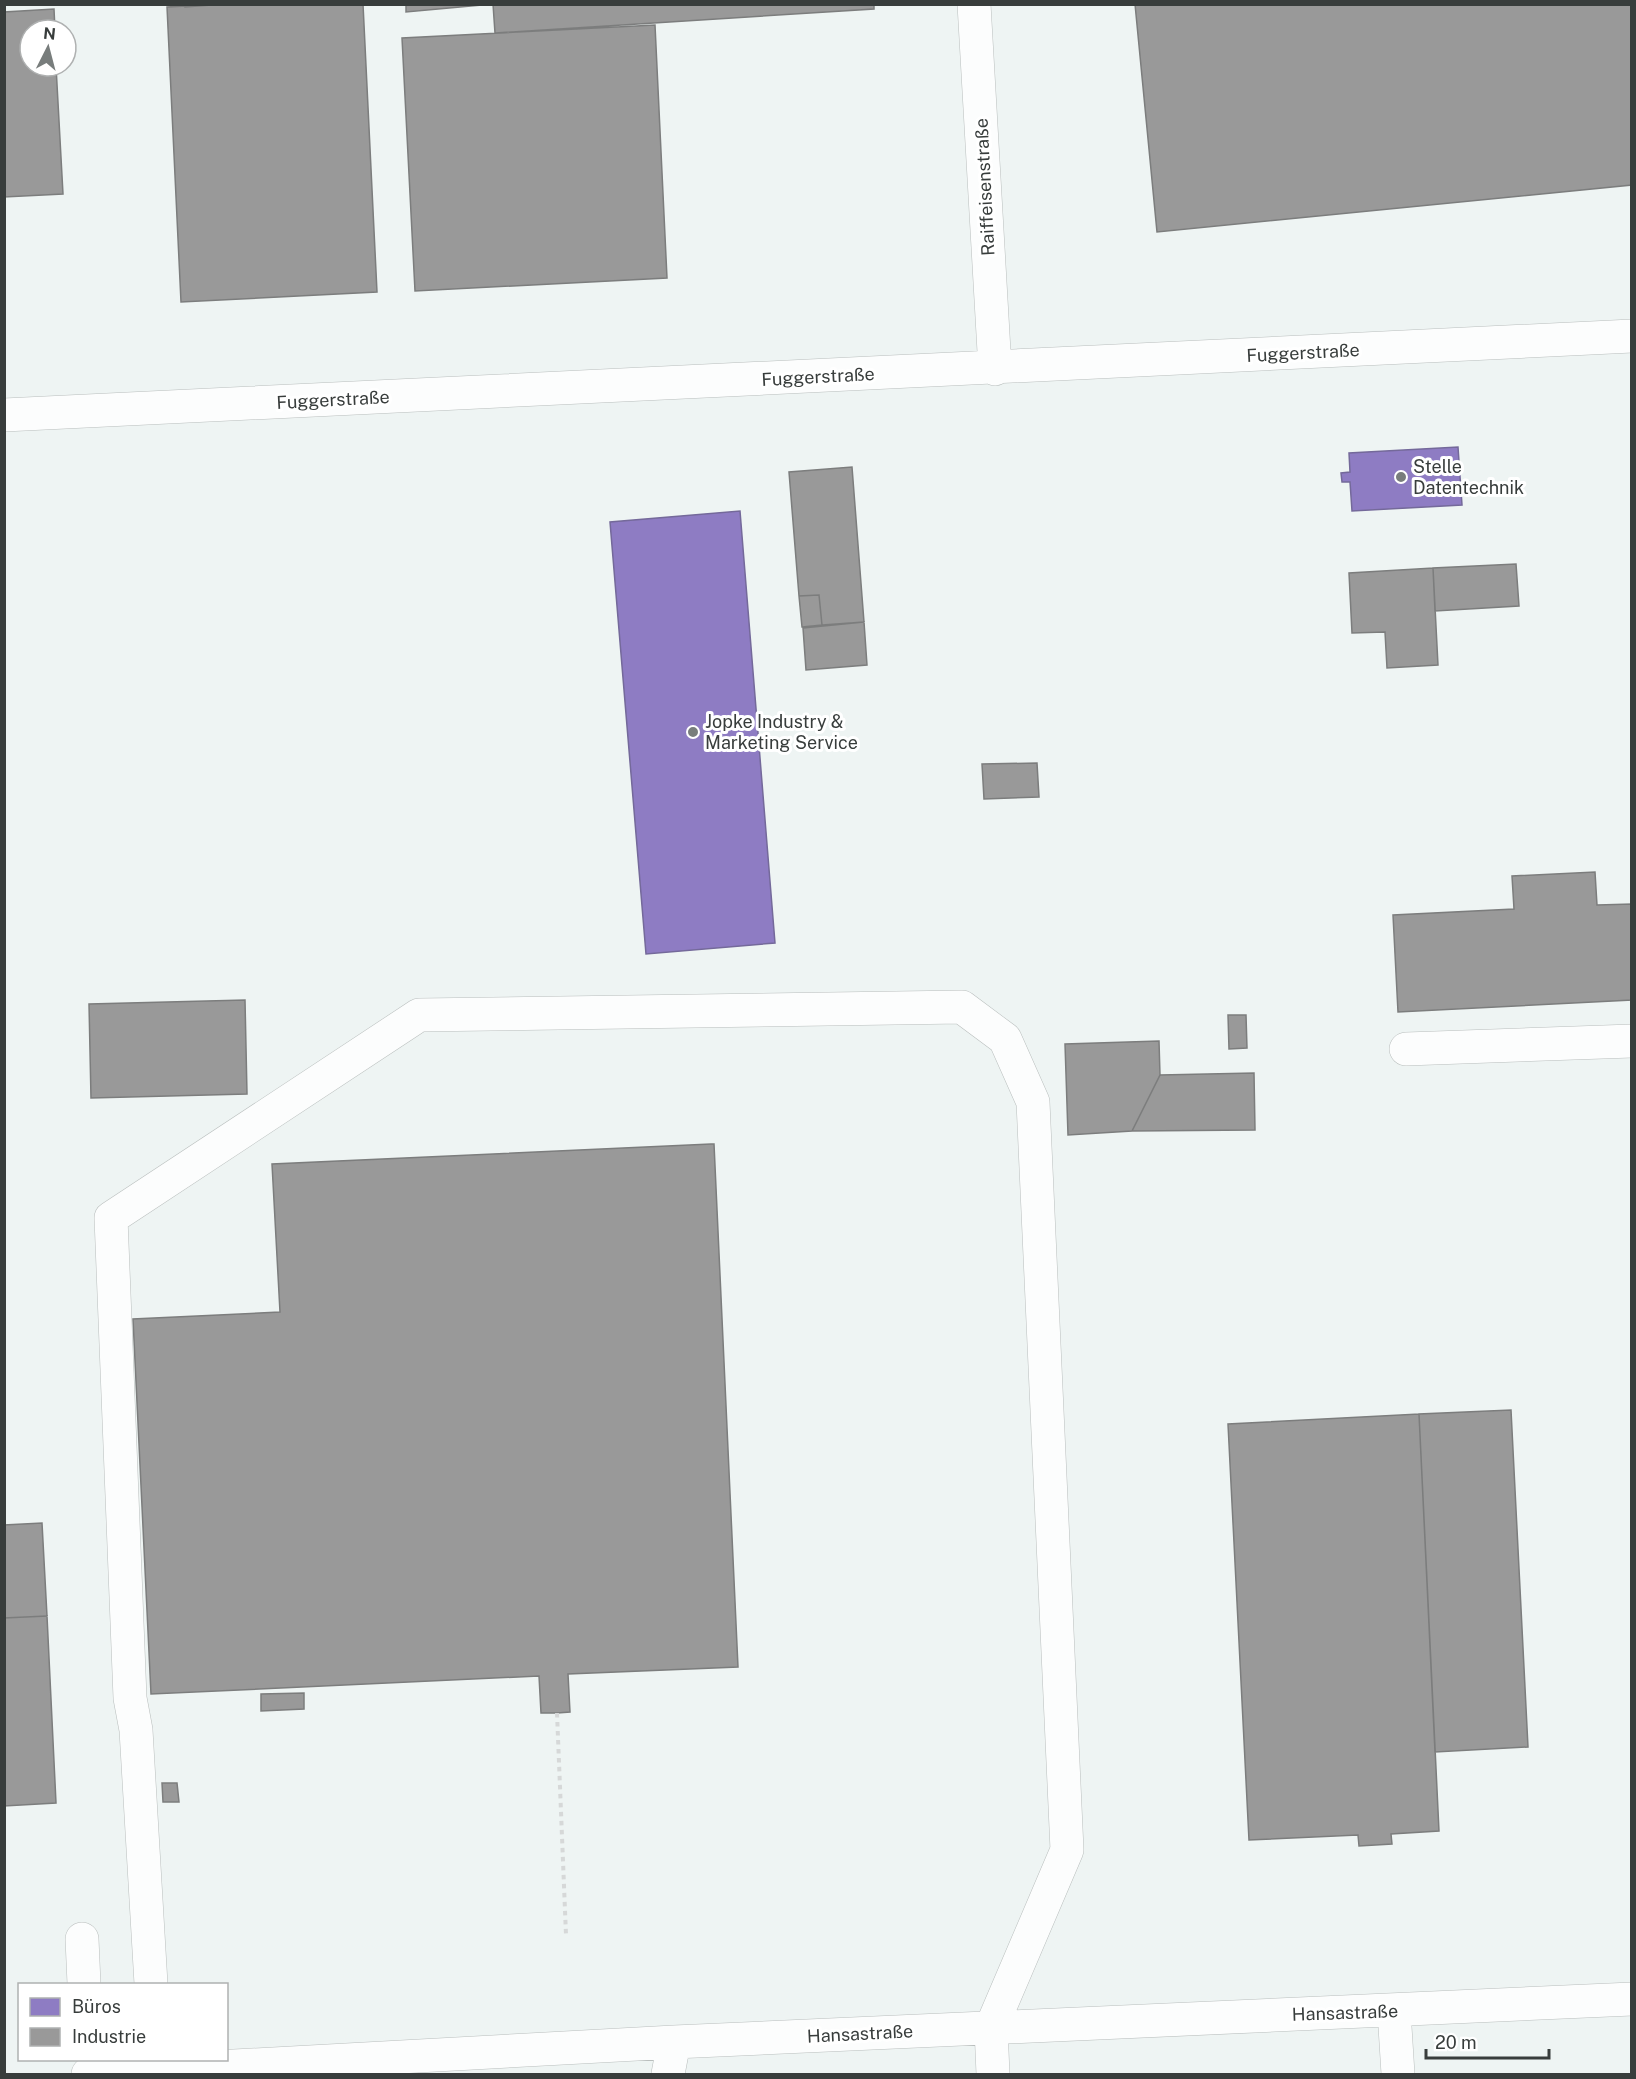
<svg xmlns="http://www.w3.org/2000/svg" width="1636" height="2079" viewBox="0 0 1636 2079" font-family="'Public Sans',sans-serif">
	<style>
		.offices { fill: #8e7cc3; stroke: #74699a; stroke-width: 1.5 }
		.industry { fill: #999; stroke: #7c7d7d; stroke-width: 1.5 }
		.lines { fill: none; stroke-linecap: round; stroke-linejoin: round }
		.minor-casing { stroke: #b9bebd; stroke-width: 34 }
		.path { stroke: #d6d8d8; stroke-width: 4; stroke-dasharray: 4.5 4.5; stroke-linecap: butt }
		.minor { stroke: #fcfdfd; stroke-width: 33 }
		.poi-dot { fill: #787d7c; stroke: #fff; stroke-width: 2 }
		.labels { text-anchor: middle; stroke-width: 6; stroke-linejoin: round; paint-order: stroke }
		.street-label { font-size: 18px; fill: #383d3c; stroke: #fff }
		.poi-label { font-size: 18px; fill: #383d3c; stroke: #fff; text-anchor: start }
	</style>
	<rect width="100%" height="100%" fill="#eef4f3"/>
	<path class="offices" d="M 1458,447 L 1462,505 L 1352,511 L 1350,482 L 1342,482 L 1341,473 L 1350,472 L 1349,453 Z
		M 740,511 L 775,943 L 646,954 L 610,522 Z"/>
	<path class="industry" d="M 185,4 L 226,4 L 185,7 Z
		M 226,4 L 363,4 L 377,292 L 181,302 L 167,7 Z
		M 406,4 L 493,4 L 406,12 Z
		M 493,4 L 874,4 L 874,9 L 495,33 Z
		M 1135,4 L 1632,4 L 1632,185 L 1157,232 Z
		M 54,9 L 55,30 L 30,30 L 30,66 L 56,66 L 63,194 L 4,197 L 4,12 Z
		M 655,25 L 667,278 L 415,291 L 402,38 Z
		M 852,467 L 864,622 L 822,625 L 819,595 L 799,596 L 789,472 Z
		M 1516,564 L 1519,606 L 1435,611 L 1433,568 Z
		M 1433,568 L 1438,665 L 1387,668 L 1385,632 L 1352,633 L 1349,573 Z
		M 819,595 L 822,625 L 802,627 L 799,596 Z
		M 864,622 L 867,665 L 806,670 L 803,628 Z
		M 1037,763 L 1039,797 L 984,799 L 982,764 Z
		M 1595,872 L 1597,905 L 1632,904 L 1632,1000 L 1398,1012 L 1393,915 L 1514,909 L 1512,876 Z
		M 245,1000 L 247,1094 L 91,1098 L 89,1004 Z
		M 1228,1015 L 1246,1015 L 1247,1048 L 1229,1049 Z
		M 1159,1041 L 1160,1075 L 1132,1131 L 1068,1135 L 1065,1044 Z
		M 1254,1073 L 1255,1130 L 1132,1131 L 1160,1075 Z
		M 711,1144 L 714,1144 L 738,1667 L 568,1674 L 570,1712 L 557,1713 L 541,1713 L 539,1676 L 151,1694 L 133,1319 L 280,1312 L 272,1164 Z
		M 1511,1410 L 1528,1747 L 1435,1752 L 1419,1414 Z
		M 1419,1414 L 1439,1831 L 1391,1834 L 1392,1844 L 1359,1846 L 1358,1835 L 1249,1840 L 1228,1424 Z
		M 42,1523 L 47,1616 L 4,1618 L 4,1525 Z
		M 47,1616 L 56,1803 L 4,1806 L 4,1618 Z
		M 304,1693 L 304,1709 L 261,1711 L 261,1694 Z
		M 162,1783 L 177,1783 L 179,1802 L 163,1802 Z"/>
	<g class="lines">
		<g class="minor-casing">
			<path id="minor" d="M 974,4 L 995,369
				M 4,415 L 1632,336
				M 1406,1049 L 1632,1041
				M 82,1939 L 84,1984
				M 151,1984 L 136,1730 L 130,1698 L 111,1218 L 419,1015 L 962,1007 L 1005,1039 L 1033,1102 L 1067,1850 L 991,2028 L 993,2074
				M 1394,2011 L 1398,2074
				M 88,2074 L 674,2042 L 1632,1999
				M 668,2074 L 674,2042"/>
		</g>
		<path class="path" d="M 557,1713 L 566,1935"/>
		<use href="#minor" class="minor"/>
	</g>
	<g class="poi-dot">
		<circle cx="1401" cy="477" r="6"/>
		<circle cx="693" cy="732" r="6"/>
	</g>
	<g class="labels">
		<g class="street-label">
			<text transform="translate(985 187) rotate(-93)" y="6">Raiffeisenstraße</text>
			<text transform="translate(1303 353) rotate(-3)" y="6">Fuggerstraße</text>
			<text transform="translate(818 377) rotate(-3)" y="6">Fuggerstraße</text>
			<text transform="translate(333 400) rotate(-3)" y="6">Fuggerstraße</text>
			<text transform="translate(1345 2013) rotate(-2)" y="6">Hansastraße</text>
			<text transform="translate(860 2034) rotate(-3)" y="6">Hansastraße</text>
		</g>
		<g class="poi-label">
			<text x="1413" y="473">Stelle<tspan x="1413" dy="21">Datentechnik</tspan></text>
			<text x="705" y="728">Jopke Industry &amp;<tspan x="705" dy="21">Marketing Service</tspan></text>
		</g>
	</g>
	<rect width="1636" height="2079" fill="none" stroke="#383d3c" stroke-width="12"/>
	<rect x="18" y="1983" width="210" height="78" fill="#ffffff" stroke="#afb1b1" stroke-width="1.5"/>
	<rect x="30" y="1998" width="30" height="18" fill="#8e7cc3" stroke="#afb1b1" stroke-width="1.5"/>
	<text x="72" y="2013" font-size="18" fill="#383d3c">Büros</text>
	<rect x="30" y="2028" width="30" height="18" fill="#999999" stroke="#afb1b1" stroke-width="1.5"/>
	<text x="72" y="2043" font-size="18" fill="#383d3c">Industrie</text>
	<g transform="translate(48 48) rotate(6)"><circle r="28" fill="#ffffff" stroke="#afb1b1" stroke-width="1.5"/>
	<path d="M0-4.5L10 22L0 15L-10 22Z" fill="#787d7c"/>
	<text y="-9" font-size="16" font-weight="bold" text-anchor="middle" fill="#383d3c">N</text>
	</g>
	<path d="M1426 2049v9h123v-9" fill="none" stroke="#383d3c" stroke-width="3"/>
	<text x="1435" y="2049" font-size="18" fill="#383d3c" stroke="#ffffff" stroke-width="4.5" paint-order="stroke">20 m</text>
</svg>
